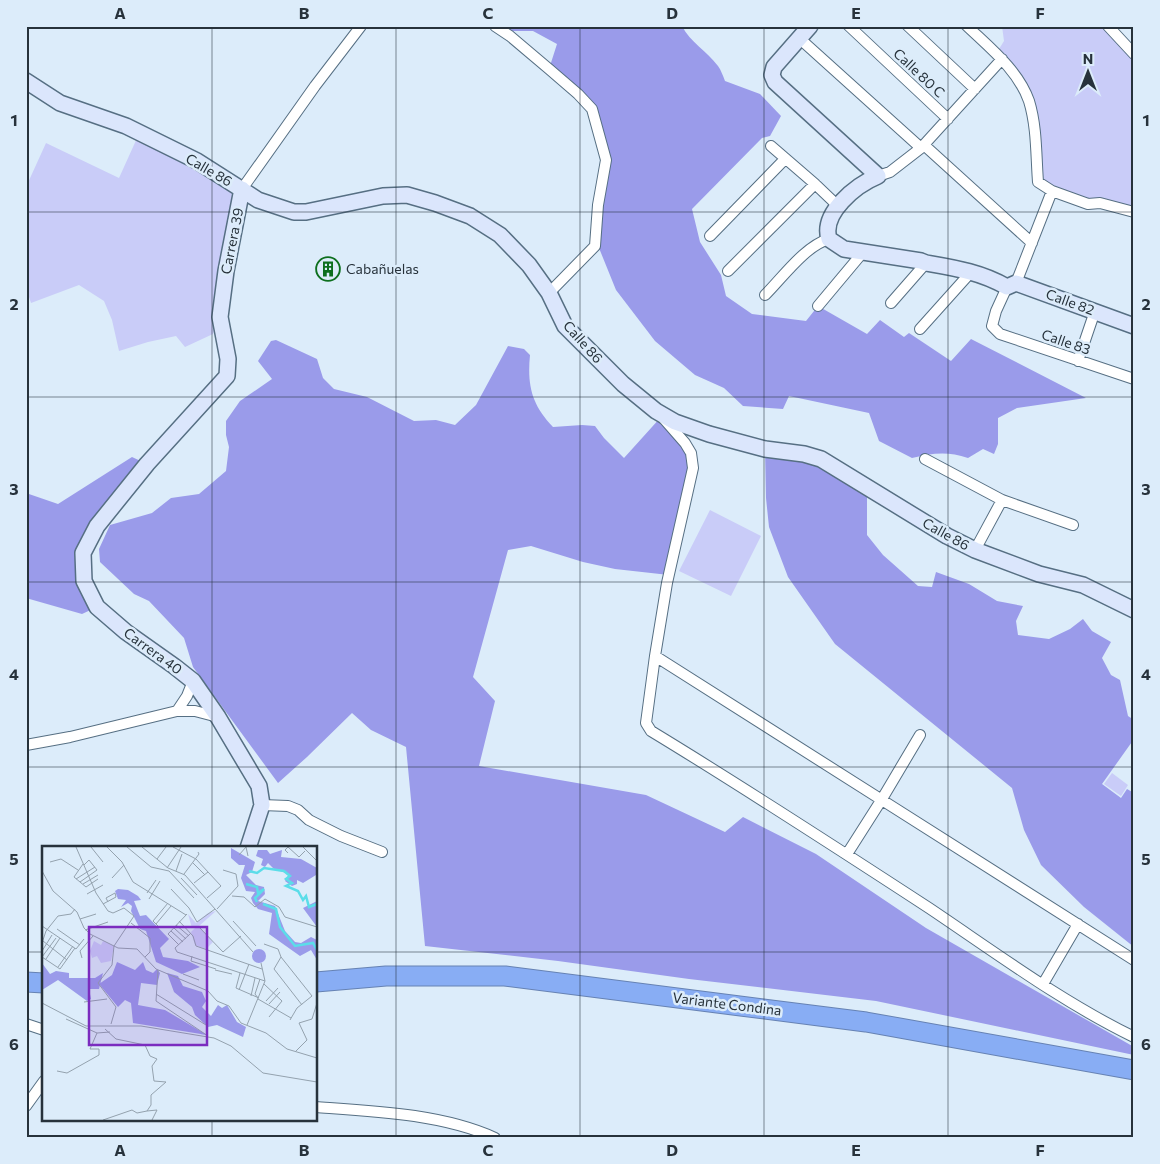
<svg xmlns="http://www.w3.org/2000/svg" width="1160" height="1164" viewBox="0 0 1160 1164" font-family="Commissioner,sans-serif">
	<style>
		.green { fill: #c9ccf8 }
		.forest { fill: #9a9bea }
		.lines { fill: none; stroke-linecap: round; stroke-linejoin: round }
		.street-casing { stroke: #566f83; stroke-width: 12 }
		.secondary-casing { stroke: #566f83; stroke-width: 18 }
		.highway-casing { stroke: #6682b3; stroke-width: 21 }
		.street { stroke: #fff; stroke-width: 10 }
		.secondary { stroke: #dbe6fc; stroke-width: 15 }
		.highway { stroke: #88adf4; stroke-width: 19 }
		.grid { fill: none; stroke: #27323b; stroke-width: 1; stroke-opacity: 0.55 }
		.labels { text-anchor: middle; stroke-width: 5; stroke-linejoin: round; paint-order: stroke }
		.street-label { font-size: 14px; fill: #27323b; stroke: #dcecfa }
		.poi-label { font-size: 14px; fill: #27323b; stroke: #dcecfa; text-anchor: start }
		.inset-river { fill: none; stroke: #5bdde9; stroke-width: 2.5 }
		.inset-road { fill: none; stroke: #94a2ae; stroke-width: 1 }
		.view { fill: #7b2cbf; fill-opacity: 0.15; stroke: #7b2cbf; stroke-width: 2.5 }
		.inset-edge { fill: none; stroke: #27323b; stroke-width: 2.5 }
		.neatline { fill: none; stroke: #27323b; stroke-width: 2 }
		.grid-label { font-size: 16px; text-anchor: middle; font-weight: bold; fill: #27323b }
	</style>
	<rect width="100%" height="100%" fill="#dcecfa"/>
	<path class="green" d="M 1002,26 L 1108,26 L 1134,54 L 1134,212 L 1108,205 L 1038,182 L 1035,104 L 1029,100 L 996,54 L 1004,41 Z
		M 138,136 L 240,191 L 220,317 L 213,334 L 185,347 L 176,336 L 148,342 L 119,351 L 112,320 L 104,301 L 79,285 L 31,303 L 26,288 L 26,187 L 46,143 L 119,178 Z
		M 710,510 L 761,536 L 731,596 L 679,571 Z
		M 1112,773 L 1128,785 L 1121,796 L 1104,784 Z"/>
	<path class="forest" d="M 506,26 L 682,26 C 690,42 707,51 718,66 C 721,70 723,76 725,81 L 760,94 L 781,116 L 770,136 L 762,138 L 692,209 L 700,242 L 721,275 L 726,296 L 752,314 L 806,321 L 818,306 L 867,334 L 880,320 L 904,337 L 909,333 L 951,361 L 971,339 L 1086,398 L 1017,408 L 998,418 L 998,444 L 994,454 L 983,449 L 968,458 C 948,451 932,453 912,458 L 879,441 L 869,413 L 789,396 L 783,409 L 743,406 L 724,388 L 695,375 L 655,341 L 616,290 L 599,248 L 606,160 L 598,112 L 549,69 L 557,44 L 533,31 L 511,31 Z
		M 276,340 L 317,359 L 323,378 L 334,389 L 367,397 L 414,421 L 436,420 L 455,425 L 476,405 L 508,346 L 524,349 L 530,355 C 527,386 532,405 553,427 L 582,425 L 595,426 L 604,438 L 624,458 L 661,417 L 692,458 L 669,575 L 615,569 L 583,562 L 531,546 L 508,550 L 473,677 L 495,701 L 479,766 L 646,795 L 725,832 L 743,817 L 816,854 L 926,928 L 1134,1047 L 1134,1055 L 876,1001 L 689,979 L 558,961 L 425,946 L 406,747 L 371,730 L 352,713 L 307,757 L 278,783 L 193,667 L 184,638 L 149,601 L 134,594 L 100,562 L 99,549 L 110,525 L 152,513 L 171,498 L 199,494 L 226,471 L 229,447 L 226,435 L 226,421 L 240,401 L 272,379 L 258,361 L 271,341 Z
		M 765,449 L 795,453 L 867,487 L 867,535 L 883,555 L 918,586 L 932,587 L 936,572 L 969,584 L 997,601 L 1023,606 L 1016,621 L 1018,635 L 1049,639 L 1070,629 L 1083,619 L 1092,631 L 1111,642 L 1102,658 L 1111,675 L 1120,680 L 1128,716 L 1134,720 L 1134,739 L 1102,784 L 1121,798 L 1127,789 L 1134,793 L 1134,947 L 1084,907 L 1041,865 L 1024,830 L 1012,788 L 835,644 L 788,577 L 769,527 L 766,498 Z
		M 132,457 L 147,464 L 87,547 L 84,581 L 97,607 L 82,614 L 26,598 L 26,493 L 58,504 Z"/>
	<g class="lines">
		<g class="street-casing">
			<path id="street" d="M 495,26 L 510,36 L 549,69 L 578,94 L 592,109 L 606,160 L 598,205 L 595,246 L 549,293
				M 849,26 L 948,119
				M 908,26 L 975,89
				M 967,26 C 990,48 1018,70 1029,101 C 1037,127 1036,156 1038,182 L 1052,191 L 1088,204 L 1100,203 L 1134,212
				M 1108,26 L 1134,54
				M 799,38 L 921,148
				M 924,145 L 1032,243
				M 771,146 L 815,184 L 838,206
				M 878,176 L 890,172 L 921,148 L 1002,59
				M 242,189 L 315,86 L 361,26
				M 710,236 L 785,159
				M 728,271 L 815,184
				M 1016,283 L 1052,191
				M 1007,287 L 996,311 L 992,326 L 1000,334 L 1134,379
				M 765,295 C 783,277 805,246 829,239
				M 891,303 L 926,263
				M 818,306 L 864,251
				M 920,329 L 972,271
				M 1078,361 L 1095,311
				M 664,419 L 685,443 L 691,453 L 693,468 L 667,583 L 655,656 L 646,723 L 651,731 C 745,788 837,848 929,908 C 996,953 1062,1002 1134,1037
				M 925,459 L 1002,500 L 1073,525
				M 975,550 L 1002,500
				M 655,656 C 815,757 974,859 1134,960
				M 193,681 L 187,696 L 177,711 L 195,711 L 218,717
				M 26,745 L 70,737 L 177,711
				M 262,805 L 288,806 L 298,810 L 309,820 L 341,836 L 382,852
				M 847,854 L 882,799 L 920,735
				M 1043,984 L 1078,924
				M 26,1024 L 44,1030
				M 26,1106 L 44,1081
				M 316,1107 C 373,1111 443,1114 495,1138"/>
		</g>
		<g class="secondary-casing">
			<path id="secondary" d="M 810,26 L 774,67 L 772,75 L 775,82 L 878,176
				M 26,81 L 60,103 L 126,126 L 197,161 L 258,200 L 294,212 L 306,212 L 383,196 L 407,195 L 435,203 L 470,216 L 500,235 L 529,265 L 549,293 L 565,326 L 623,384 L 656,411 L 675,422 L 709,434 L 765,449 L 804,454 L 821,459 L 947,536 L 975,550 L 1039,574 L 1083,585 L 1134,610
				M 878,176 C 856,185 821,213 829,239 L 844,249 L 921,261 L 926,263 C 955,268 981,272 1007,287 L 1016,283 L 1134,326
				M 242,189 L 226,271 L 220,317 L 228,359 L 227,376 L 147,464 L 97,526 L 83,553 L 84,581 L 97,607 L 126,632 L 174,666 L 193,681 L 218,717 L 259,786 L 262,805 L 248,848"/>
		</g>
		<g class="highway-casing">
			<path id="highway" d="M 26,982 L 44,983
				M 316,982 L 386,976 L 505,976 L 866,1022 L 1134,1070"/>
		</g>
		<use href="#street" class="street"/>
		<use href="#secondary" class="secondary"/>
		<use href="#highway" class="highway"/>
	</g>
	<path class="grid" d="M 212,26 L 212,848M 396,26 L 396,1138M 580,26 L 580,1138M 764,26 L 764,1138M 948,26 L 948,1138M 26,212 L 1134,212M 26,397 L 1134,397M 26,582 L 1134,582M 26,767 L 1134,767M 26,952 L 44,952M 316,952 L 1134,952M 212,1120 L 212,1138"/>
	<defs>
		<g id="building-ring" transform="scale(1.25)"><circle r="9.5" fill="#dcecfa" stroke="#0d6f1e" stroke-width="1.5"/><path d="M-4-6H4V6H1V3H-1V6H-4ZM-2.5-4.3h1.7v1.8h-1.7ZM.8-4.3h1.7v1.8H.8ZM-2.5-1h1.7V.8h-1.7ZM.8-1h1.7V.8H.8Z" fill="#0d6f1e"/></g>
	</defs>
	<g fill-rule="evenodd">
		<use href="#building-ring" x="328" y="269"/>
	</g>
	<g class="labels">
		<g class="street-label">
			<text transform="translate(919 73) rotate(43)" y="5">Calle 80 C</text>
			<text transform="translate(209 170) rotate(30)" y="5">Calle 86</text>
			<text transform="translate(232 241) rotate(-79)" y="5">Carrera 39</text>
			<text transform="translate(1070 302) rotate(20)" y="5">Calle 82</text>
			<text transform="translate(583 342) rotate(48)" y="5">Calle 86</text>
			<text transform="translate(1066 342) rotate(19)" y="5">Calle 83</text>
			<text transform="translate(946 534) rotate(29)" y="5">Calle 86</text>
			<text transform="translate(153 651) rotate(36)" y="5">Carrera 40</text>
			<text transform="translate(727 1004) rotate(7)" y="5">Variante Condina</text>
		</g>
		<g class="poi-label">
			<text x="346" y="274">Cabañuelas</text>
		</g>
	</g>
	<g transform="translate(42 846)">
		<rect width="275" height="275" fill="#dcecfa"/>
		<path d="M 174,65 L 157,80 L 171,96 L 164,103 L 153,99 L 149,86 L 155,80 L 150,82 L 146,68 L 154,77 L 166,67 ZM 52,95 L 59,99 L 61,95 L 72,100 L 69,115 L 59,117 L 55,110 L 50,112 L 48,105 Z" fill="#c9ccf8"/>
		<path d="M 189,2 L 213,16 L 210,26 L 204,29 L 214,39 L 222,41 L 223,48 L 216,55 L 233,60 L 243,85 L 253,96 L 259,97 L 269,91 L 275,94 L 275,114 L 269,104 L 258,110 L 227,88 L 230,67 L 216,63 L 211,57 L 209,52 L 213,46 L 204,45 L 199,32 L 203,19 L 197,19 L 189,12 ZM 216,4 L 225,4 L 228,8 L 240,4 L 239,11 L 259,13 L 275,22 L 274,29 L 261,37 L 255,34 L 255,38 L 250,40 L 243,35 L 247,28 L 232,23 L 226,17 L 223,21 L 219,19 L 221,13 L 214,10 ZM 76,43 L 86,44 L 96,50 L 99,54 L 92,55 L 98,70 L 104,69 L 127,93 L 118,102 L 121,111 L 146,115 L 158,121 L 140,128 L 114,116 L 104,85 L 98,83 L 89,65 L 90,60 L 86,57 L 79,61 L 84,54 L 76,53 L 73,45 ZM 275,55 L 275,81 L 261,62 ZM210 110a7 7 0 1 1 14 0a7 7 0 1 1-14 0ZM 75,116 L 93,124 L 101,116 L 104,124 L 111,127 L 115,123 L 118,127 L 115,139 L 99,137 L 96,159 L 123,164 L 165,189 L 91,177 L 89,157 L 83,154 L 76,161 L 57,138 L 70,129 ZM 0,117 L 8,128 L 14,125 L 27,127 L 27,132 L 53,132 L 61,127 L 57,143 L 47,143 L 49,153 L 45,155 L 16,134 L 0,144 ZM 125,127 L 136,130 L 141,140 L 160,146 L 164,155 L 160,161 L 169,170 L 176,159 L 180,162 L 185,159 L 195,176 L 204,181 L 201,191 L 175,179 L 166,181 L 153,169 L 150,161 L 132,146 Z" fill="#9a9bea"/>
		<path class="inset-river" d="M 207,25 L 215,27 L 222,22 L 242,25 L 248,30 L 244,33 L 250,37 L 244,40 L 256,45 L 261,54 L 264,50 L 267,61 L 275,58M 204,38 L 215,41 L 216,47 L 222,43 L 213,52 L 215,56M 221,58 L 234,63 L 238,81 L 253,100 L 271,97 L 275,104"/>
		<path class="inset-road" d="M 34,1 L 54,47 L 66,65 L 71,67 L 82,62 L 92,70 L 72,100M 49,1 L 61,16M 65,1 L 80,16 L 91,36 L 144,69M 85,1 L 109,21 L 127,25 L 152,52M 100,1 L 126,22 L 143,29 L 211,106M 131,1 L 154,13 L 179,40 L 165,52M 261,1 L 275,15M 246,7 L 243,4 L 246,1 L 257,11 L 263,5M 197,9 L 204,1 L 206,10M 115,13 L 124,1M 8,16 L 19,13 L 36,24M 151,17 L 163,29M 41,18 L 32,31 L 44,41 L 56,33M 125,22 L 139,1M 0,25 L 11,45 L 35,66 L 42,82 L 48,88 L 76,102 L 95,103 L 114,123 L 166,145 L 175,155 L 187,160 L 199,177 L 224,187 L 245,203 L 275,212M 134,25 L 140,8M 142,28 L 157,8 L 156,6M 70,32 L 82,19M 139,32 L 155,49M 34,33 L 53,21M 38,36 L 55,24 L 47,14 L 42,19M 152,37 L 166,26M 41,38 L 56,29M 129,43 L 147,62 L 155,76 L 173,63M 105,47 L 114,34M 45,48 L 61,39M 190,50 L 202,51 L 213,61 L 223,53 L 237,61 L 243,71 L 275,81M 107,53 L 118,35M 61,58 L 74,51 L 73,47 L 64,52 L 66,56M 175,63 L 196,40 L 194,28 L 181,24M 38,73 L 54,68M 137,75 L 151,90 L 154,100 L 220,123M 191,75 L 214,100M 89,77 L 108,92 L 108,106 L 103,111M 114,78 L 129,60M 134,79 L 147,90M 0,80 L 34,103 L 42,93M 116,80 L 111,75 L 126,57M 157,81 L 181,106M 132,82 L 144,93M 15,83 L 38,99M 43,84 L 66,76M 129,85 L 141,96M 1,95 L 25,114M 0,97 L 4,85 L 16,70 L 29,68 L 33,63M 222,98 L 236,103 L 239,111 L 270,150 L 255,162 L 248,174M 137,99 L 126,88 L 145,68M 0,105 L 10,89M 135,106 L 223,135M 135,106 L 133,102 L 149,87M 181,106 L 199,90M 150,110 L 149,115 L 174,123M 0,111 L 18,123 L 33,102M 0,111 L 14,92M 239,111 L 232,123 L 260,159M 40,112 L 38,105 L 51,90M 4,113 L 18,92M 16,121 L 31,100M 116,124 L 114,155 L 166,190M 173,124 L 190,128M 198,127 L 194,142 L 217,152M 141,128 L 157,134M 222,138 L 240,155 L 227,171M 197,144 L 207,118M 114,148 L 164,179M 209,150 L 213,132M 216,152 L 213,148 L 218,133M 216,153 L 249,172M 224,155 L 236,142M 42,156 L 65,153M 0,157 L 44,180 L 99,180 L 172,192 L 189,200 L 221,227 L 275,236M 227,158 L 238,146M 24,173 L 55,187 L 68,186M 69,178 L 74,161 L 56,137 L 70,119 L 72,100M 205,179 L 223,135 L 219,117M 63,183 L 74,193 L 103,199 L 108,210 L 115,213 L 110,220 L 112,235 L 124,236 L 109,249 L 109,259 L 105,265 L 115,264 L 110,274M 253,206 L 265,194 L 257,177 L 270,173 L 275,157M 15,225 L 25,227 L 57,209 L 57,203 L 48,203 L 55,187M 61,274 L 90,264 L 95,267 L 105,265"/>
		<path class="view" d="M 47,81 L 165,81 L 165,199 L 47,199 Z"/>
		<rect width="275" height="275" class="inset-edge"/>
	</g>
	<rect width="1160" height="1164" fill="none" stroke="#dcecfa" stroke-width="55"/>
	<g transform="translate(1088 72)" stroke="#dcecfa" stroke-width="4" paint-order="stroke">
	<path d="M0-4L9 19L0 12L-9 19Z" fill="#27323b"/>
	<text y="-8" font-size="14" font-weight="bold" text-anchor="middle" fill="#27323b">N</text>
	</g>
	<rect x="28" y="28" width="1104" height="1108" class="neatline"/>
	<g class="grid-label">
		<text x="120" y="19">A</text>
		<text x="304" y="19">B</text>
		<text x="488" y="19">C</text>
		<text x="672" y="19">D</text>
		<text x="856" y="19">E</text>
		<text x="1040" y="19">F</text>
		<text x="14" y="126">1</text>
		<text x="1146" y="126">1</text>
		<text x="14" y="310">2</text>
		<text x="1146" y="310">2</text>
		<text x="14" y="495">3</text>
		<text x="1146" y="495">3</text>
		<text x="14" y="680">4</text>
		<text x="1146" y="680">4</text>
		<text x="14" y="865">5</text>
		<text x="1146" y="865">5</text>
		<text x="14" y="1050">6</text>
		<text x="1146" y="1050">6</text>
		<text x="120" y="1156">A</text>
		<text x="304" y="1156">B</text>
		<text x="488" y="1156">C</text>
		<text x="672" y="1156">D</text>
		<text x="856" y="1156">E</text>
		<text x="1040" y="1156">F</text>
	</g>
</svg>
